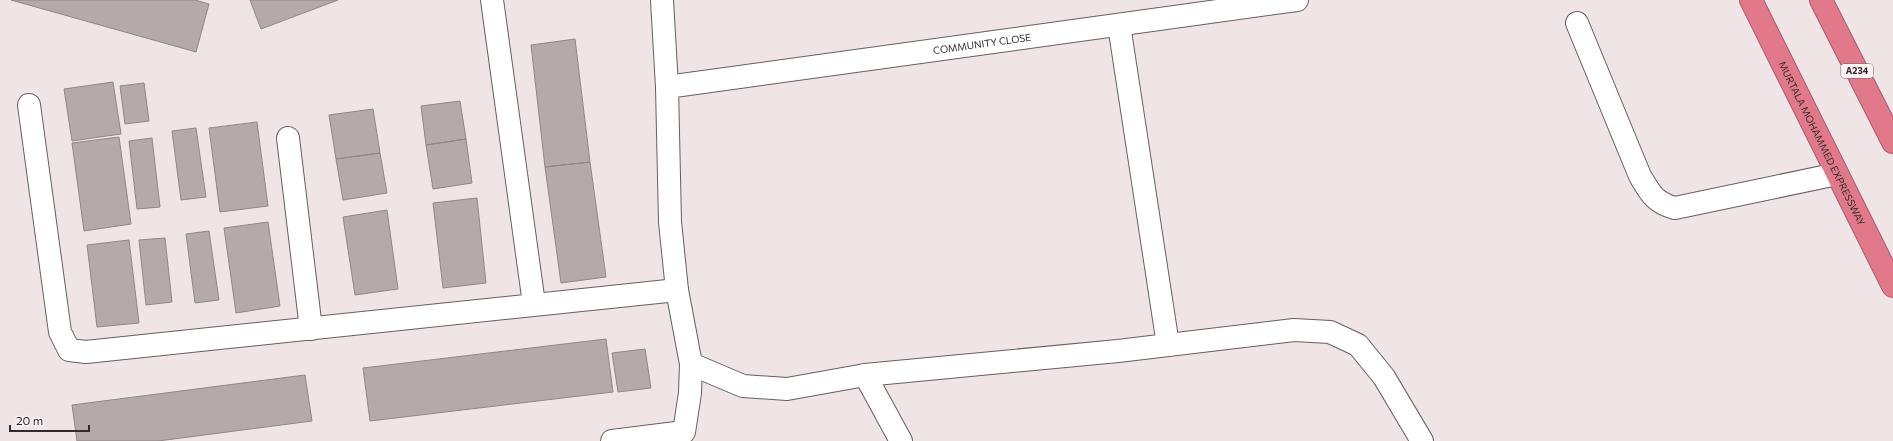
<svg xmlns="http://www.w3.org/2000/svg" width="1893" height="441" viewBox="0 0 1893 441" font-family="Commissioner,sans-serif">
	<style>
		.building { fill: #b5aaab; stroke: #918788 }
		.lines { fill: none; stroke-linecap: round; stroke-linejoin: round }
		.minor-casing { stroke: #685e5f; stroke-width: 24 }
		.highway-casing { stroke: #a45e69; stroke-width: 24 }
		.minor { stroke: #fff; stroke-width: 22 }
		.highway { stroke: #e2798a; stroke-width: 22 }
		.labels { text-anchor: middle; stroke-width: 3; stroke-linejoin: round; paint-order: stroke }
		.shield { fill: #fdf2f3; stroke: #6e6768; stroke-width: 1 }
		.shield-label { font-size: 9px; font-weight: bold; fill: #302c2c }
		.street-label { font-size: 10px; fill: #302c2c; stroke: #fdf2f3 }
	</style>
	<rect width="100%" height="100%" fill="#f0e5e6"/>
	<path class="building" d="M 11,0 L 195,0 L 209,4 L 196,52 Z
		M 250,0 L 338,0 L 261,29 Z
		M 575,39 L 590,162 L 545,167 L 531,45 Z
		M 113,82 L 121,134 L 72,141 L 64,89 Z
		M 144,83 L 149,121 L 125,124 L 120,86 Z
		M 460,101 L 466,139 L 426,145 L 421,106 Z
		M 373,109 L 380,153 L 336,159 L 329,115 Z
		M 257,122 L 268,206 L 220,212 L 209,128 Z
		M 196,128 L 206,197 L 181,200 L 172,131 Z
		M 119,137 L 131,224 L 84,231 L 72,143 Z
		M 152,138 L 160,207 L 137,209 L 129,141 Z
		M 466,139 L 472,183 L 433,189 L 426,145 Z
		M 380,153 L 387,193 L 343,200 L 336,159 Z
		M 590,162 L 606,277 L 561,283 L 545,167 Z
		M 477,198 L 486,283 L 443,288 L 433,203 Z
		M 387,210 L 398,289 L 355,295 L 343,217 Z
		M 268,222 L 280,306 L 236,313 L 224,228 Z
		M 209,231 L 219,300 L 195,303 L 186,234 Z
		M 165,238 L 172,302 L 146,305 L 139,240 Z
		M 129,240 L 139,323 L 97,327 L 87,245 Z
		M 606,339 L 613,392 L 370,421 L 363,368 Z
		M 645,349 L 651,388 L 618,392 L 612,353 Z
		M 305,375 L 312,421 L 158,441 L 77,441 L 72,405 Z"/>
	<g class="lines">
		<g class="minor-casing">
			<g id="minor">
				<path d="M 492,0 L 534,304"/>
				<path d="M 1577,23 L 1640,176 C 1650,193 1655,203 1675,208 L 1837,174"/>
				<path d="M 1119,25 L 1168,345"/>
				<path id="s1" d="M 667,87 L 1297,0"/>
				<path d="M 29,105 L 60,332 L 69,350 L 86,352 L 677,290"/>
				<path d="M 288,138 L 311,329"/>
				<path d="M 691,364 L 743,386 L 787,389 L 865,375 L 1118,351 L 1294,330 L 1330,332 L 1358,345 L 1384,377 L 1422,441"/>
				<path d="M 865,375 L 901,441"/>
				<path d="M 612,441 L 684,432 L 690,393 L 691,364 L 677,290 L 670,222 L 667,87 L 662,0"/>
			</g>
		</g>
		<g class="highway-casing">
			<g id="highway">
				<path id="s2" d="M 1751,0 L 1893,286"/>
				<path d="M 1821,0 L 1893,142"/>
			</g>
		</g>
		<use href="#minor" class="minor"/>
		<use href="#highway" class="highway"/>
	</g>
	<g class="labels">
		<rect class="shield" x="1841" y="64" width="32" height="14" rx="3"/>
		<g class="shield-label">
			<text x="1857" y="74">A234</text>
		</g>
		<g class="street-label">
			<text dy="4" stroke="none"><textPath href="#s1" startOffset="318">COMMUNITY CLOSE</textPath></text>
			<text dy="4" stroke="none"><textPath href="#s2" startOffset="160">MURTALA MOHAMMED EXPRESSWAY</textPath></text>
		</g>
	</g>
	<path d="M10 425v6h79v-6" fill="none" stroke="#302c2c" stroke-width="2"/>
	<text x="16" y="425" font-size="12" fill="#302c2c" stroke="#fdf2f3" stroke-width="3" paint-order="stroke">20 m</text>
</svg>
